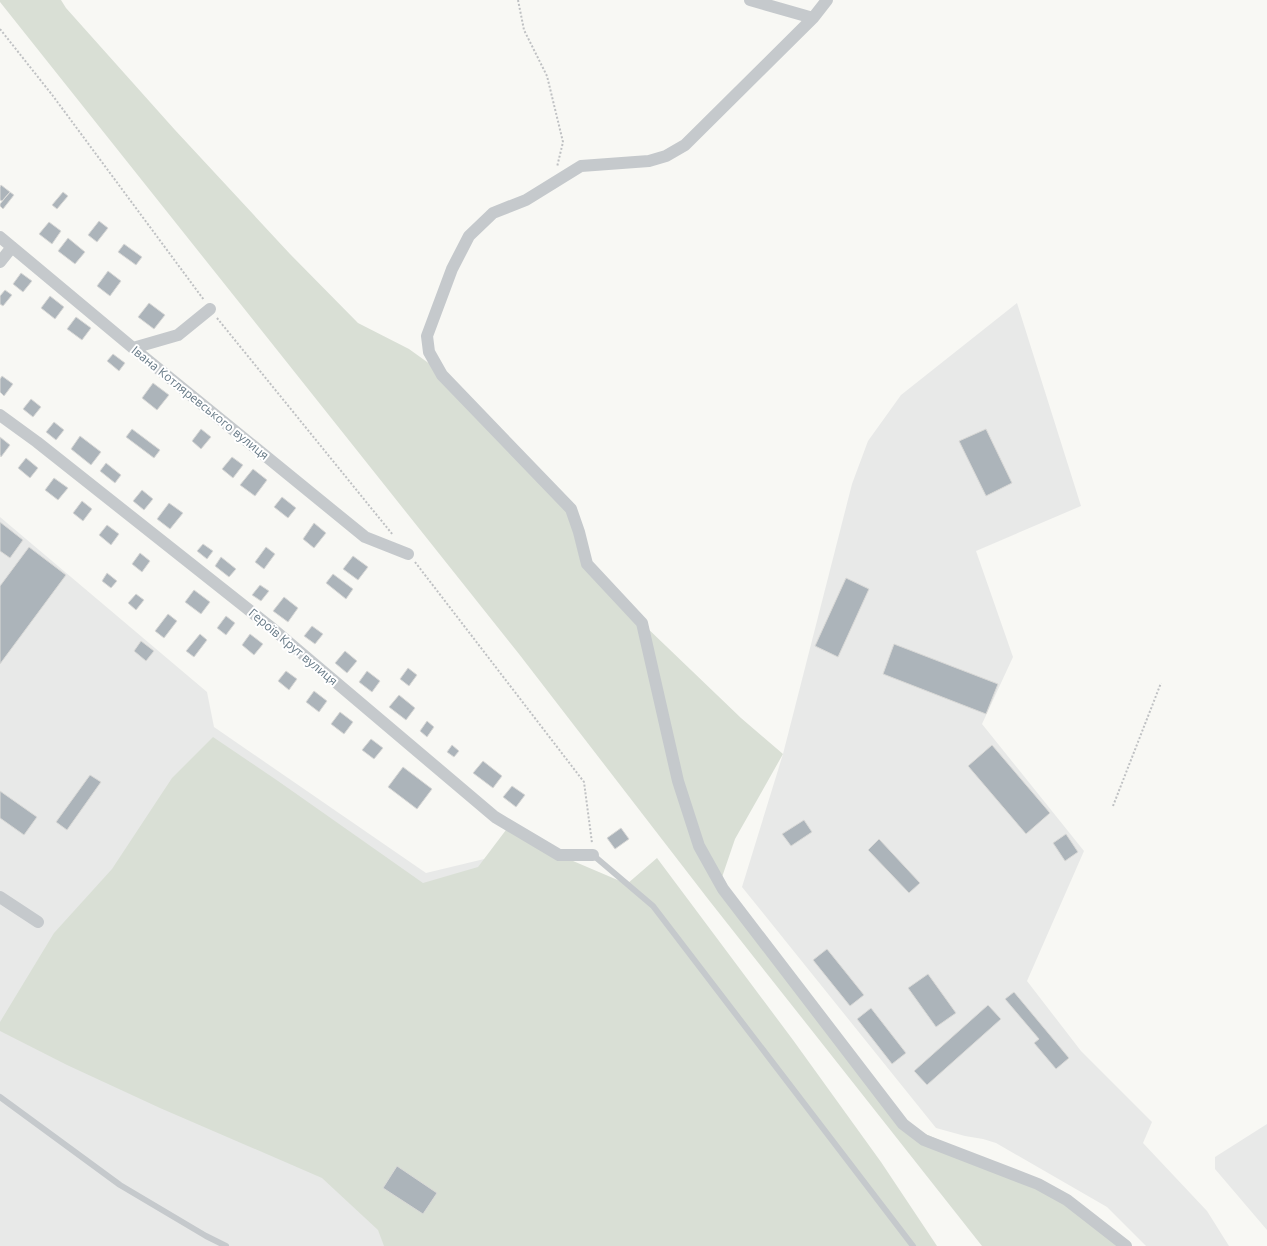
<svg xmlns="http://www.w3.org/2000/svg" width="1267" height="1246" viewBox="0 0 1267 1246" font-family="'Open Sans',sans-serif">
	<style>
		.built { fill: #e8e9e8 }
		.green { fill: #d9dfd5 }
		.building { fill: #acb4ba; stroke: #d9d9d7 }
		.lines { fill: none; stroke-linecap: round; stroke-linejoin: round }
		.path { stroke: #bfc1c3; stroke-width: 2; stroke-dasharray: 2 2; stroke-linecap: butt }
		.service { stroke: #c5c9cc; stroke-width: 6 }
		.minor { stroke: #c5c9cc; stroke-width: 12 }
		.labels { text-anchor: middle; stroke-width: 4; stroke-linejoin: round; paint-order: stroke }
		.street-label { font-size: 12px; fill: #667986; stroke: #fff }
	</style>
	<rect width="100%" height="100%" fill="#f8f8f4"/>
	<path class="built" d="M 1017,303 L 1081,506 L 976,551 L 1013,657 L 982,724 L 1084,851 L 1027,981 L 1081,1051 L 1152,1122 L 1143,1143 L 1207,1211 L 1229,1246 L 1146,1246 L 1107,1207 L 996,1143 L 983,1139 L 965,1136 L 936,1128 L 742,887 L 783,754 L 852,484 L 868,441 L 901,395 Z
		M 0,517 L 207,692 L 214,727 L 426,873 L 505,854 L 900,1246 L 0,1246 Z
		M 1267,1124 L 1267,1230 L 1215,1169 L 1215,1157 Z"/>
	<path class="green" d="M 0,0 L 61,0 L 66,8 L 175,130 L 290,254 L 358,323 L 409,349 L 434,367 L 571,509 L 584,563 L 642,623 L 741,718 L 783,754 L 735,839 L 720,883 L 903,1124 L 1038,1184 L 1126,1246 L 982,1246 L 708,899 L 519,654 L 0,2 Z
		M 213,737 L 278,781 L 423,883 L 478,867 L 509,826 L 559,855 L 627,884 L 657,858 L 793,1040 L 881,1162 L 937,1246 L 384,1246 L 378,1230 L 322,1178 L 160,1108 L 67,1065 L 0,1031 L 0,1022 L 54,933 L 112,869 L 172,778 Z"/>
	<path class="building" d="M 1,185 L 10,192 L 2,201 L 0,200 L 0,187 Z
		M 10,192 L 14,195 L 3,209 L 0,206 L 0,204 Z
		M 63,192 L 68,196 L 57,209 L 52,205 Z
		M 99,221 L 108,228 L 97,242 L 88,235 Z
		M 49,222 L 61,231 L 52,244 L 39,234 Z
		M 68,238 L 85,252 L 75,264 L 58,251 Z
		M 124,244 L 142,257 L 136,265 L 118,252 Z
		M 108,271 L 121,281 L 110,296 L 97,286 Z
		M 21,273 L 32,281 L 23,292 L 13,284 Z
		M 5,290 L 12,295 L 3,306 L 0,304 L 0,296 Z
		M 50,296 L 64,307 L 55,319 L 41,308 Z
		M 149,303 L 165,315 L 154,329 L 138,317 Z
		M 76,317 L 91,328 L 82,340 L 67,329 Z
		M 113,354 L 125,363 L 119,371 L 107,361 Z
		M 2,376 L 13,384 L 4,396 L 0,392 L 0,379 Z
		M 153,383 L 169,395 L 157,410 L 142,398 Z
		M 31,399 L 41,407 L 33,417 L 23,409 Z
		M 54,422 L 64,430 L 56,440 L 46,432 Z
		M 132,429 L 160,450 L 154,458 L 126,437 Z
		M 201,429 L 211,437 L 201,449 L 192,441 Z
		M 986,429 L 1012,483 L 986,496 L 959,441 Z
		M 80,436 L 101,452 L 91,465 L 71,449 Z
		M 0,437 L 10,445 L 1,457 L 0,455 Z
		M 232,457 L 243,465 L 233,478 L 222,469 Z
		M 26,458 L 38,468 L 30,478 L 18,468 Z
		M 106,463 L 121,475 L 115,483 L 100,471 Z
		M 253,469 L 267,480 L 255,496 L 240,485 Z
		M 54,478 L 68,488 L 58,500 L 45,490 Z
		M 142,490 L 153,499 L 144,510 L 133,501 Z
		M 282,497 L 296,508 L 288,518 L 274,507 Z
		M 82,501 L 92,509 L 83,521 L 73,513 Z
		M 169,503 L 183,513 L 170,529 L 157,519 Z
		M 0,522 L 23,540 L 10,558 L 0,551 Z
		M 314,523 L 326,533 L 314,548 L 303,539 Z
		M 107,525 L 119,534 L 111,545 L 99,535 Z
		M 203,544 L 213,551 L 207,559 L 197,551 Z
		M 29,547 L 66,575 L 0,664 L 0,586 Z
		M 266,547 L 275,554 L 264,569 L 255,562 Z
		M 140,553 L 150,561 L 142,572 L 132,564 Z
		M 353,556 L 368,567 L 358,580 L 343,569 Z
		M 221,557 L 236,569 L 229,577 L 215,566 Z
		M 107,573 L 117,581 L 111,588 L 102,581 Z
		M 333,574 L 353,589 L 346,599 L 326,583 Z
		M 846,578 L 869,589 L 838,657 L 815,646 Z
		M 260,585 L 269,591 L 261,601 L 252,595 Z
		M 194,590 L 210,602 L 201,614 L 185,602 Z
		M 136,594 L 144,600 L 136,610 L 128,603 Z
		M 284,597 L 298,608 L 288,622 L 273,611 Z
		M 168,614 L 177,621 L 164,638 L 155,631 Z
		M 226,616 L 235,623 L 226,635 L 217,628 Z
		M 312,626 L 323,634 L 315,644 L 304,636 Z
		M 200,634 L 207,640 L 194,657 L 186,651 Z
		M 250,634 L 263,644 L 254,655 L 242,645 Z
		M 141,641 L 154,651 L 146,661 L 134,651 Z
		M 894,644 L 998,684 L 986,714 L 883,674 Z
		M 345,651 L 357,661 L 347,673 L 335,663 Z
		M 408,668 L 417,675 L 409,686 L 400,679 Z
		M 286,671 L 297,679 L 289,690 L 278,681 Z
		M 367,671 L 380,681 L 372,692 L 359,682 Z
		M 314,691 L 327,701 L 319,712 L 306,702 Z
		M 399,695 L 415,708 L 406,720 L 389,707 Z
		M 340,712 L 353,722 L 344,734 L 331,724 Z
		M 427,721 L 434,727 L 427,737 L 420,731 Z
		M 371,739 L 383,748 L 374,759 L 362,750 Z
		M 452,745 L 459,751 L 454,757 L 447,752 Z
		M 992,745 L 1050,813 L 1026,834 L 968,766 Z
		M 483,761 L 502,776 L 493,788 L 473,773 Z
		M 403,767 L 432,789 L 417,809 L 388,787 Z
		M 90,775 L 101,782 L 67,830 L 56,822 Z
		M 512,786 L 525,795 L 516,807 L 503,797 Z
		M 0,791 L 37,817 L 24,835 L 0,818 Z
		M 804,820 L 812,832 L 791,846 L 782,834 Z
		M 621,828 L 629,839 L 615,849 L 607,838 Z
		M 1066,834 L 1078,852 L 1065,861 L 1053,843 Z
		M 879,839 L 920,883 L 909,893 L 868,850 Z
		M 827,949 L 864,995 L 850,1006 L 813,960 Z
		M 928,974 L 956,1013 L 936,1027 L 908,988 Z
		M 1014,992 L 1069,1058 L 1056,1069 L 1034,1043 L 1039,1039 L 1005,999 Z
		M 988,1005 L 1001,1019 L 927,1085 L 914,1071 Z
		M 871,1008 L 906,1053 L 892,1064 L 857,1019 Z
		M 397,1166 L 437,1193 L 423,1214 L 383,1188 Z"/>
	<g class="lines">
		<path class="path" d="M 518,0 L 524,30 L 547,76 L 563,142 L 557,167
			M 0,29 L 53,96 L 204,300
			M 217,318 L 393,535
			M 415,562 L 584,782 L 592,843
			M 1113,806 L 1161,683"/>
		<path class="service" d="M 593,855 L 653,906 L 913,1246
			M 0,1097 L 120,1185 L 206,1236 L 226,1246"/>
		<path class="minor" d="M 750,0 L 813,18
			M 827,0 L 813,18 L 685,145 L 666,156 L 649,161 L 581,166 L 526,200 L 493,213 L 469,236 L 452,269 L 427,336 L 429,352 L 442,375 L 571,509 L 579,532 L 587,564 L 642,623 L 678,781 L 699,846 L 723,889 L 903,1124 L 924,1140 L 1038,1184 L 1067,1200 L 1126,1246
			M 0,237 L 133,348 L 365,537 L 408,554
			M 0,262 L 12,247
			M 133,348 L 178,335 L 210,309
			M 0,415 L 37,442 L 273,629 L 495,817 L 559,855 L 593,855
			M 0,897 L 38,922"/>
	</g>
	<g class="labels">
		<g class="street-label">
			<text transform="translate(200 403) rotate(39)" y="4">Івана Котляревського вулиця</text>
			<text transform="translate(293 647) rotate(40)" y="4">Героїв Крут вулиця</text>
		</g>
	</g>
</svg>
